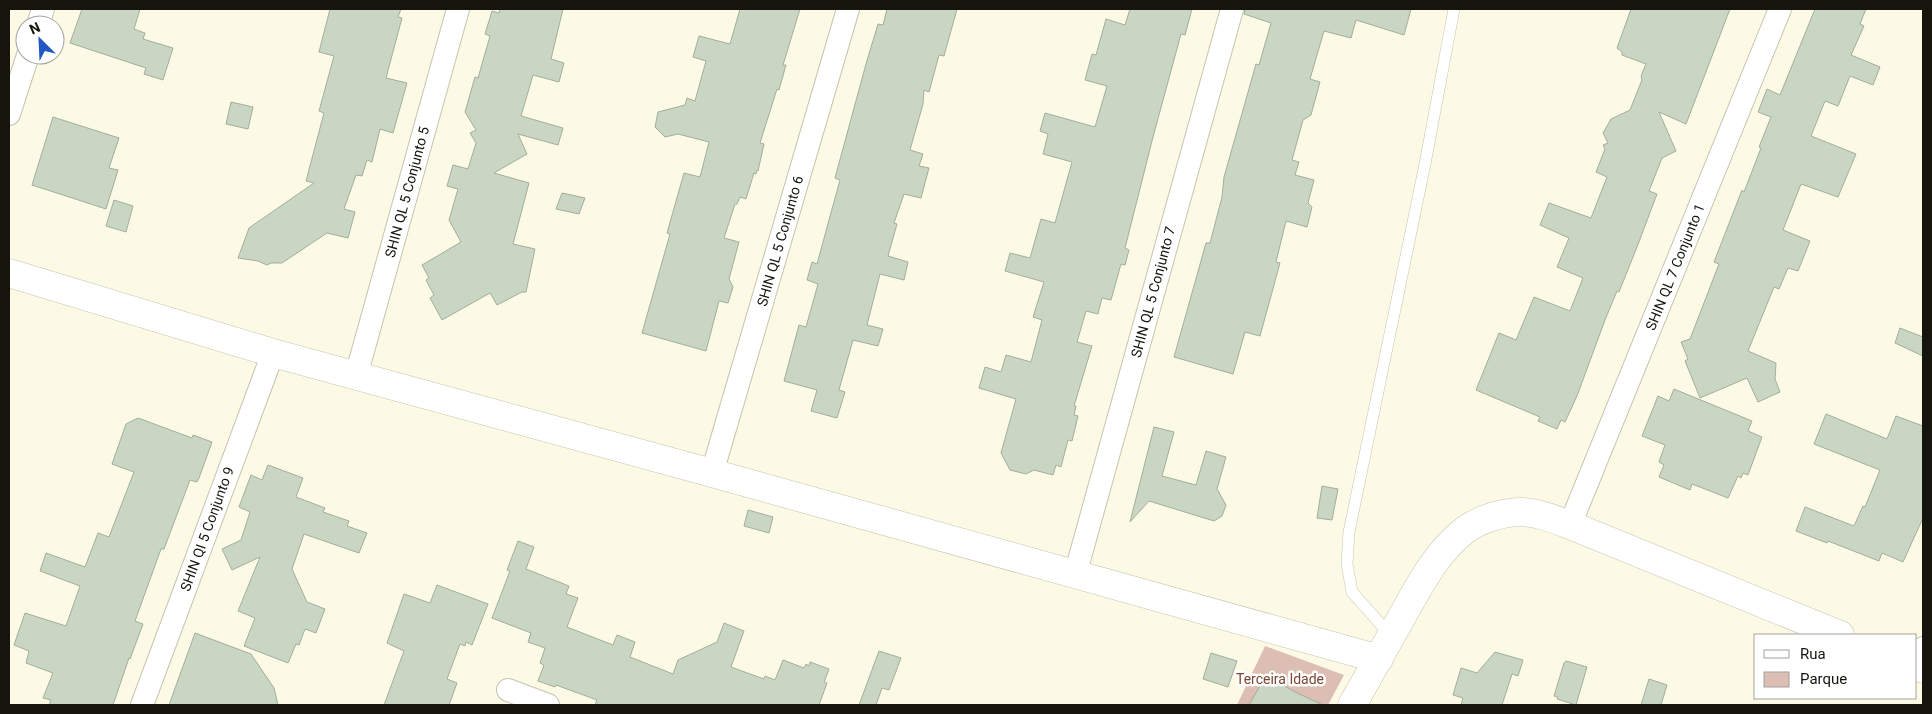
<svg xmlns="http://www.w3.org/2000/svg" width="1932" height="714" viewBox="0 0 1932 714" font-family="Roboto,sans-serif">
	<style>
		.green { fill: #dcbeb3 }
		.building { fill: #cad6c4; stroke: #a2ae9c }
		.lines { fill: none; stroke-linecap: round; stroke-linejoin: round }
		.service-casing { stroke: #c6c4b0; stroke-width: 12 }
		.minor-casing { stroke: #c6c4b0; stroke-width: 24 }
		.tertiary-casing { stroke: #c6c4b0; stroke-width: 29 }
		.service { stroke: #fff; stroke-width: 11 }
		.minor { stroke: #fff; stroke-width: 22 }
		.tertiary { stroke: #fff; stroke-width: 28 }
		.labels { text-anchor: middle; stroke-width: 5; stroke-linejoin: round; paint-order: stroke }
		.street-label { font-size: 14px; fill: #15150d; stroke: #fff }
		.park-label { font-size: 14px; fill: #7c4633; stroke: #fff }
	</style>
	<rect width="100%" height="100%" fill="#fcfae5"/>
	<path class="green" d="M 1265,646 L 1344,675 L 1328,705 L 1237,705 Z"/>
	<path class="building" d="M 82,9 L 140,9 L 134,29 L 145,33 L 143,39 L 173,48 L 163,80 L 144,74 L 146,68 L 70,43 Z
		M 330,9 L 401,9 L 398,17 L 402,18 L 386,78 L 407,83 L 393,133 L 380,129 L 372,162 L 367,160 L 362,176 L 356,175 L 344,209 L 355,212 L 348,238 L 327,233 L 282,263 L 271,263 L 267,265 L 258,261 L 238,258 L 249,228 L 314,183 L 306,181 L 324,113 L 319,111 L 334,56 L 319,52 Z
		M 500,9 L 563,9 L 551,59 L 564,63 L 559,82 L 533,75 L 521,116 L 563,128 L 558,145 L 518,134 L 527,154 L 494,173 L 529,183 L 513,244 L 535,249 L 526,292 L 522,292 L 497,305 L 490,293 L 442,320 L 430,298 L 434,295 L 426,280 L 429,278 L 422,265 L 461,242 L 449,220 L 458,189 L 447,186 L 453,165 L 468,169 L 476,143 L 470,133 L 476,130 L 465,112 L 475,77 L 478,78 L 490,36 L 485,34 L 492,11 L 499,13 Z
		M 740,9 L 800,9 L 783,65 L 786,65 L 779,90 L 777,89 L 760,143 L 764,144 L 758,171 L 757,170 L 756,174 L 754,173 L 746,199 L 740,197 L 737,204 L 735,204 L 724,238 L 739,242 L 729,279 L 733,287 L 728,303 L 719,301 L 706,351 L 642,333 L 670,234 L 667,233 L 684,173 L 700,177 L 709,142 L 678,134 L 665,137 L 655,127 L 658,112 L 685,105 L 687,98 L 695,101 L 706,61 L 693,57 L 699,36 L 730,44 Z
		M 887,9 L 957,9 L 944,56 L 939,55 L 929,92 L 924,90 L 923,104 L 910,150 L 923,154 L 919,166 L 929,168 L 921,198 L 904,194 L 894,223 L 897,224 L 888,256 L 908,262 L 904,280 L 880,274 L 867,325 L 883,329 L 878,346 L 853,340 L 839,390 L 845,392 L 837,418 L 811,411 L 817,390 L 784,381 L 799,325 L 806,327 L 818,284 L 807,280 L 812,262 L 817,264 L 840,180 L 835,178 L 866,64 L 878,24 L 883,25 Z
		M 1130,9 L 1192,9 L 1185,35 L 1181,34 L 1153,137 L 1125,248 L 1129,250 L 1125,265 L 1121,264 L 1111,300 L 1102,298 L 1098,314 L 1086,311 L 1077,342 L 1092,346 L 1074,406 L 1076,406 L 1074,415 L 1078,416 L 1072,441 L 1068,440 L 1061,467 L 1056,465 L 1053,475 L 1034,470 L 1026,474 L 1010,470 L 1001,453 L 1016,399 L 979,388 L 985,367 L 1001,372 L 1006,355 L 1031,362 L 1042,320 L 1033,317 L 1044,282 L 1005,271 L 1010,253 L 1030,258 L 1041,219 L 1055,223 L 1072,162 L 1043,154 L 1048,134 L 1040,131 L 1045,113 L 1095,127 L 1107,86 L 1085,80 L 1092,54 L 1096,55 L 1106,19 L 1125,25 Z
		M 1245,9 L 1411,9 L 1404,35 L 1356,20 L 1351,38 L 1324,31 L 1310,79 L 1320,82 L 1311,115 L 1303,120 L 1292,160 L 1299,162 L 1295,175 L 1314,180 L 1308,203 L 1312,207 L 1307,227 L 1286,221 L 1276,262 L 1280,263 L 1260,336 L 1245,332 L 1233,374 L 1174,357 L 1206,243 L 1210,243 L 1222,197 L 1224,177 L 1256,64 L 1259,65 L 1271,23 L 1244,14 Z
		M 1631,9 L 1730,9 L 1686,124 L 1659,112 L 1676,151 L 1662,158 L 1649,191 L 1657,194 L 1637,247 L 1619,292 L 1617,291 L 1605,320 L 1577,396 L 1565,422 L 1561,420 L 1557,429 L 1538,421 L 1540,417 L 1476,390 L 1499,333 L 1516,340 L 1534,297 L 1570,311 L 1583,278 L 1557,267 L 1569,238 L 1540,225 L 1549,203 L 1591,218 L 1607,177 L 1596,172 L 1605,149 L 1603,145 L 1608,143 L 1603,133 L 1611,119 L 1630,110 L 1642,80 L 1641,76 L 1646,64 L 1622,55 L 1622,52 L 1617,48 Z
		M 1815,9 L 1866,9 L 1860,24 L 1864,26 L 1851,55 L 1880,67 L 1873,85 L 1850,76 L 1838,106 L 1825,101 L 1811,136 L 1856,154 L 1838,197 L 1801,184 L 1783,230 L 1810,241 L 1798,271 L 1788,268 L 1779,289 L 1774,287 L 1748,351 L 1776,363 L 1775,379 L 1780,392 L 1758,402 L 1747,378 L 1700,398 L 1685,361 L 1688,359 L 1681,342 L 1690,339 L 1719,264 L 1714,262 L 1742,190 L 1744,192 L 1761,148 L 1759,147 L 1771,117 L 1758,112 L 1767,89 L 1780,95 Z
		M 231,102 L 253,107 L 248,129 L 226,124 Z
		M 53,117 L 119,138 L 109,168 L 118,170 L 106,209 L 32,185 Z
		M 562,193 L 585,198 L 579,214 L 556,209 Z
		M 114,200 L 133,206 L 126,232 L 106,226 Z
		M 1900,328 L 1923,337 L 1923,356 L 1895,343 Z
		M 1674,389 L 1752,421 L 1748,431 L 1762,437 L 1748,475 L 1743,473 L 1741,478 L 1738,476 L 1728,498 L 1692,484 L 1690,490 L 1659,477 L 1664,465 L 1659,462 L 1665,445 L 1642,436 L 1658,396 L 1669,401 Z
		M 1826,414 L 1887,439 L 1896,416 L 1923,426 L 1923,518 L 1903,562 L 1882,553 L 1879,561 L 1828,541 L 1827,543 L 1796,531 L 1805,507 L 1854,526 L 1863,506 L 1865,507 L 1880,470 L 1814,444 Z
		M 138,418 L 192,438 L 193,435 L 212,442 L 199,478 L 197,482 L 190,480 L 164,549 L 161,549 L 135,621 L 143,624 L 130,659 L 129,658 L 113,705 L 49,705 L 51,700 L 43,698 L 53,673 L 26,663 L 29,651 L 14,645 L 25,613 L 66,626 L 80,586 L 40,571 L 46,553 L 85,567 L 98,533 L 109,537 L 134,472 L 112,464 L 126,424 Z
		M 1154,427 L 1174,432 L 1162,476 L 1196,485 L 1206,451 L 1226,457 L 1217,489 L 1226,505 L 1222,516 L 1214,521 L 1149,501 L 1130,522 Z
		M 268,465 L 303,478 L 296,497 L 325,508 L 323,512 L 349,521 L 347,526 L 367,533 L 359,553 L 304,534 L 292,569 L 307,602 L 325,609 L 316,633 L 305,629 L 299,645 L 296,644 L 288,663 L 244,646 L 255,618 L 238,611 L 260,557 L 232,570 L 222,549 L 241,540 L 250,512 L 239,507 L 251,475 L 262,480 Z
		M 1322,486 L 1338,489 L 1332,520 L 1317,518 Z
		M 748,510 L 773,517 L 769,533 L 744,526 Z
		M 518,541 L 534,547 L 526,569 L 569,586 L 566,594 L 578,598 L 567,627 L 613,645 L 617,635 L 635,642 L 630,657 L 673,674 L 678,660 L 717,642 L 724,623 L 744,631 L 731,667 L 764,679 L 765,676 L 775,680 L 783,660 L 804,668 L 806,664 L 809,666 L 810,662 L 829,669 L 824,682 L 827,683 L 819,705 L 595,705 L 597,700 L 556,685 L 555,687 L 538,681 L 544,665 L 540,663 L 545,648 L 528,642 L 531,633 L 492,618 L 510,571 L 507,570 Z
		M 437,585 L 488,604 L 472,645 L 466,642 L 465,646 L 460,644 L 447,679 L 457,683 L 449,705 L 384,705 L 404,651 L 387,643 L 404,594 L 430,603 Z
		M 195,633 L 251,654 L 274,688 L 278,705 L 169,705 Z
		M 879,651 L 901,658 L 889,690 L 882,688 L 876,705 L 859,705 Z
		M 1495,652 L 1523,660 L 1518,676 L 1512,674 L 1502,705 L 1461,705 L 1463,698 L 1453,695 L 1461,668 L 1477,673 Z
		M 1211,653 L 1237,661 L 1228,687 L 1203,679 Z
		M 1566,661 L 1587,667 L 1576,705 L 1557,699 L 1558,697 L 1554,696 L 1564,663 Z
		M 1266,675 L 1295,692 L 1323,705 L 1249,705 Z
		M 1649,679 L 1667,685 L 1661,705 L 1641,705 Z"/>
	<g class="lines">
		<g class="service-casing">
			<path id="service" d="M 1391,636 L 1352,592 L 1347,564 L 1349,532 L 1425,164 L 1454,9"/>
		</g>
		<g class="minor-casing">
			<path id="minor" d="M 38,25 L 43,9
				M 9,114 L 28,55
				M 356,376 L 458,9
				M 712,473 L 848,9
				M 1570,525 L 1780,9
				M 1075,575 L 1232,9
				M 1916,666 L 1923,648
				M 508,690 L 548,705
				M 142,705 L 273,353"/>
		</g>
		<g class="tertiary-casing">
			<path id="tertiary" d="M 9,273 L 273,353 L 712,473 L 1379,659
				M 1916,666 L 1923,669
				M 1352,705 C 1368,678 1383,650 1399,622 C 1417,590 1435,553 1465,530 C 1480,519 1503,512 1522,512 C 1539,513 1554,519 1570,525 L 1840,635"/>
		</g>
		<use href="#service" class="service"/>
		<use href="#minor" class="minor"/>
		<use href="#tertiary" class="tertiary"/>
	</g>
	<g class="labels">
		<g class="street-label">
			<text transform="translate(407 192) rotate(-75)" y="5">SHIN QL 5 Conjunto 5</text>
			<text transform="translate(780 241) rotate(-74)" y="5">SHIN QL 5 Conjunto 6</text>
			<text transform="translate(1675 267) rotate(-68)" y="5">SHIN QL 7 Conjunto 1</text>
			<text transform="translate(1153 292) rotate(-75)" y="5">SHIN QL 5 Conjunto 7</text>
			<text transform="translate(207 529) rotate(-70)" y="5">SHIN QI 5 Conjunto 9</text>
		</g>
		<g class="park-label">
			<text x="1280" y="684">Terceira Idade</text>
		</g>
	</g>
	<rect width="1932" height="714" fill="none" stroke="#15150d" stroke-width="20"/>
	<rect x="1754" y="634" width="162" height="65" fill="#ffffff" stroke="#a1a19e"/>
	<rect x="1764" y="650" width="25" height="8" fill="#ffffff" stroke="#a1a19e"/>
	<text x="1800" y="659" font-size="15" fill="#15150d">Rua</text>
	<rect x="1764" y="672" width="25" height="15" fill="#dcbeb3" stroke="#a1a19e"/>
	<text x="1800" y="684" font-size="15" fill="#15150d">Parque</text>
	<g transform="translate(40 40) rotate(336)"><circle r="24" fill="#ffffff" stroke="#a1a19e"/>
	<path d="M0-4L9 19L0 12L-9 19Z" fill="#2257c4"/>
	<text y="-8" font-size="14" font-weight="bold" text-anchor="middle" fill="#15150d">N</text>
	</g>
</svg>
